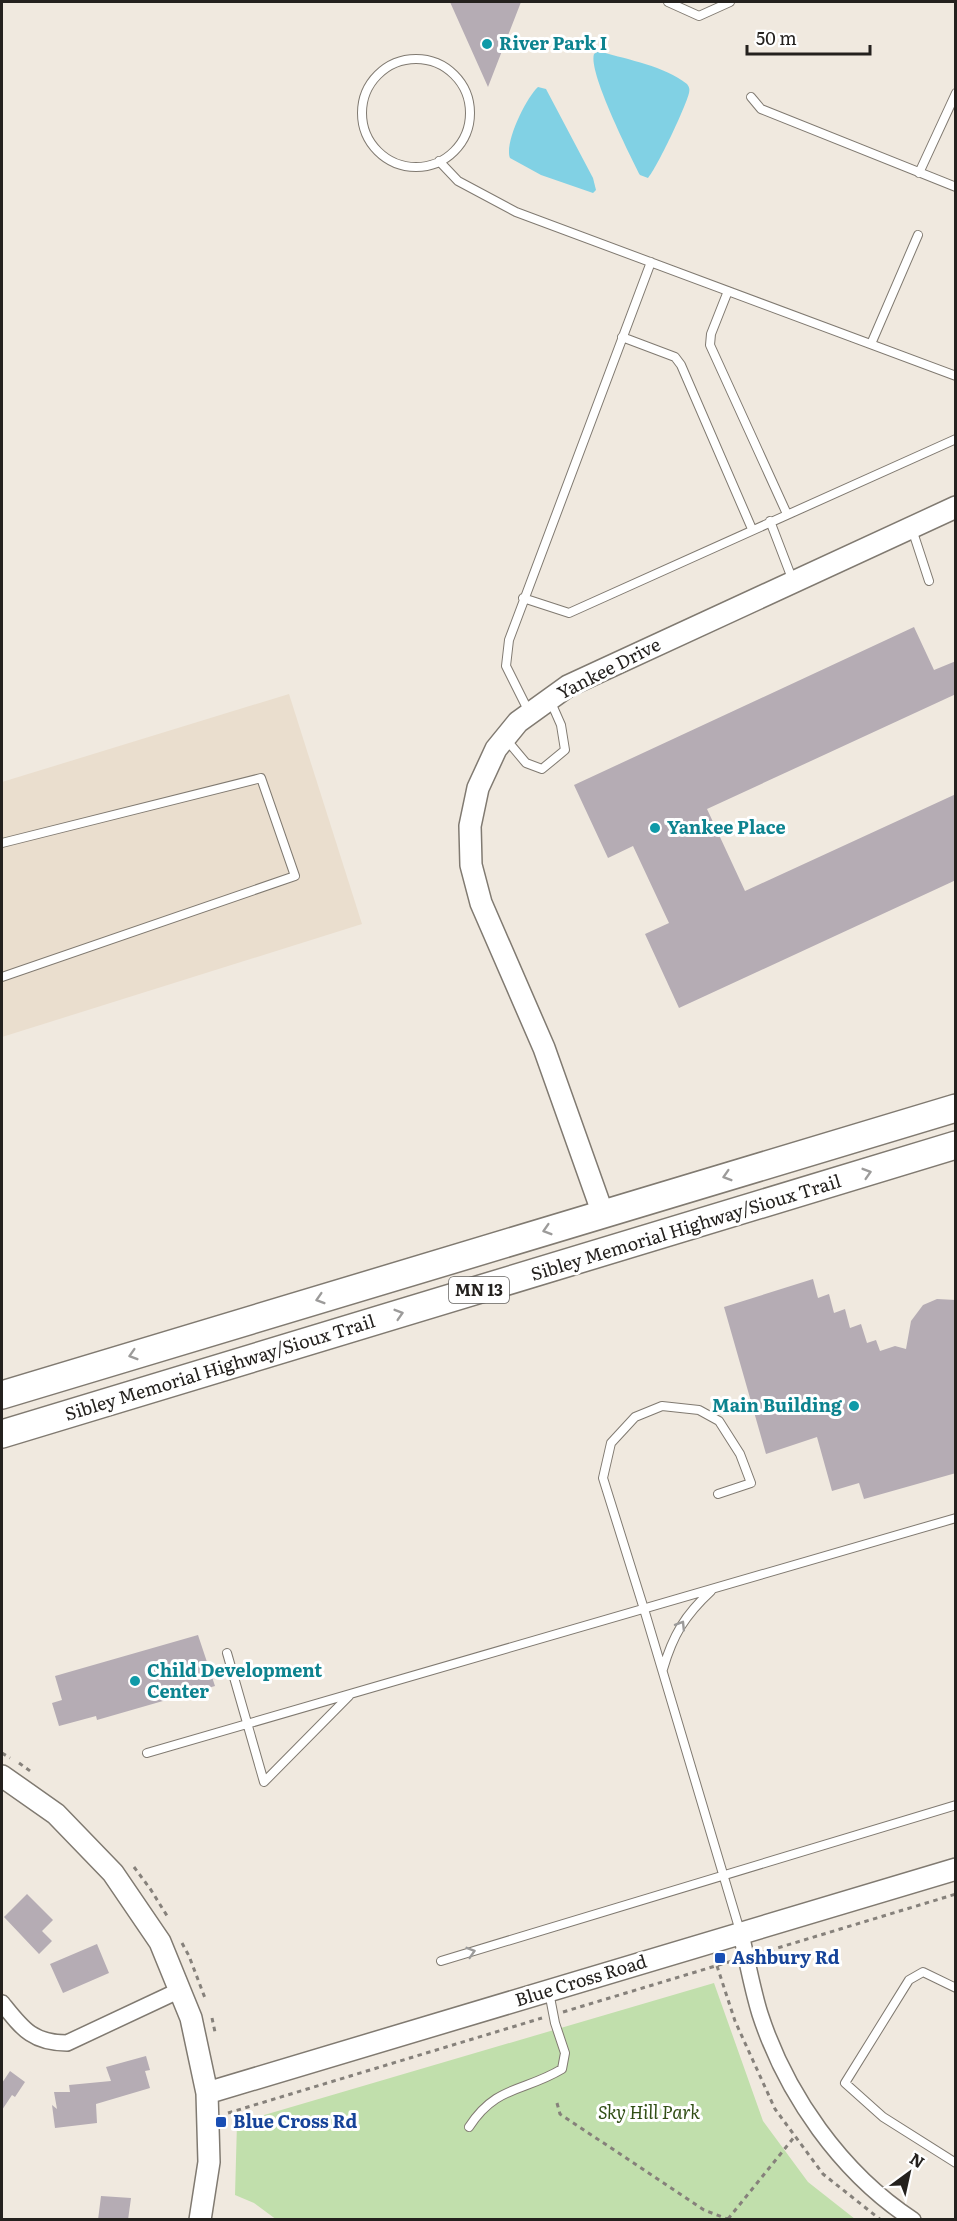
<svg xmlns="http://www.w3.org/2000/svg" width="957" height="2221" viewBox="0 0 957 2221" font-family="Literata,serif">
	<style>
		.built { fill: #eadece }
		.green { fill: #c1dfac }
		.water { fill: #81d1e4 }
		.building { fill: #b5acb4 }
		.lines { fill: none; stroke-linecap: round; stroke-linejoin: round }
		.lane-casing { stroke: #807a71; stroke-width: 10 }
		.street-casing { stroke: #807a71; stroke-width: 18 }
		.secondary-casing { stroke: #807a71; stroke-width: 24 }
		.highway-casing { stroke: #807a71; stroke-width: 30 }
		.path { stroke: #86817b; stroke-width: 3; stroke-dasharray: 4.5 4.5; stroke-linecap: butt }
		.lane { stroke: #fff; stroke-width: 8 }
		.street { stroke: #fff; stroke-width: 15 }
		.secondary { stroke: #fff; stroke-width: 21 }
		.highway { stroke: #fff; stroke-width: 27 }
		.oneway { stroke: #9c9b9a }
		.culture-dot { fill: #0f9aa8; stroke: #fff; stroke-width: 2 }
		.transit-dot { fill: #1a4fb4; stroke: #fff; stroke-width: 2 }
		.labels { text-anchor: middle; stroke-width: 6; stroke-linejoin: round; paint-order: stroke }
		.shield { fill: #fff; stroke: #666462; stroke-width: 1.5 }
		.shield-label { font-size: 16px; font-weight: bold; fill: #24211e }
		.culture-label { font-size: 18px; font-weight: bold; fill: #0d838f; stroke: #fff; text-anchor: start }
		.street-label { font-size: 18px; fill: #24211e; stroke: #fff }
		.transit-label { font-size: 18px; font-weight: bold; fill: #164399; stroke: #fff; text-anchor: start }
		.park-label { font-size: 18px; font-style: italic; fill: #314e15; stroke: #fff }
	</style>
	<rect width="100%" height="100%" fill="#f0e9df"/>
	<path class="built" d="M 289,694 L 362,924 L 2,1037 L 2,782 Z"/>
	<path class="green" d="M 714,1983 L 763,2121 L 808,2182 L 855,2219 L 277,2220 L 254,2203 L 235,2195 L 237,2123 Z"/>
	<path class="water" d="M 597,52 L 602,52 C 629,60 664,66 687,84 C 689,87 690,88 689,93 C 686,106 657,168 648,178 L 640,175 C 630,155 588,72 594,54 Z
		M 538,87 L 546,89 L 593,178 L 596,190 L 593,193 L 541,175 L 510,158 C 504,143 526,98 538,87 Z"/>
	<path class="building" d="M 450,2 L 521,2 L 488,87 Z
		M 914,627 L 934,670 L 956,661 L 956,694 L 707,809 L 745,891 L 956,794 L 956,880 L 679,1008 L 645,934 L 669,923 L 633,846 L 608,858 L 574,785 Z
		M 813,1279 L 818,1298 L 829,1294 L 834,1313 L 845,1309 L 850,1328 L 861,1324 L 867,1343 L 876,1340 L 880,1351 L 895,1346 L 906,1349 L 911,1321 L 923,1305 L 937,1299 L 956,1300 L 956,1473 L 864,1499 L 859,1483 L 832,1491 L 817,1437 L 766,1454 L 724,1307 Z
		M 198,1635 L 215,1686 L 97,1720 L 96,1716 L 59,1726 L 52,1703 L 62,1700 L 55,1676 Z
		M 27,1894 L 53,1920 L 42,1931 L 52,1941 L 39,1954 L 4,1917 Z
		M 97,1944 L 109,1973 L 63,1993 L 50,1964 Z
		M 146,2056 L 150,2070 L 145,2071 L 150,2088 L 96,2104 L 97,2123 L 55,2128 L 52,2105 L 57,2109 L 54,2092 L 70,2092 L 69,2085 L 111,2081 L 106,2067 Z
		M 10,2071 L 25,2082 L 15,2097 L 12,2095 L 2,2110 L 2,2083 Z
		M 101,2196 L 131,2198 L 128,2220 L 98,2220 Z"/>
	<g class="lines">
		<g class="lane-casing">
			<path id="lane" d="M 668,2 L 699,16 L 730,2
				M362 113a54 54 0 1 1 108 0a54 54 0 1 1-108 0Z
				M 751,97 L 761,109 L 956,187
				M 439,161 L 458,181 L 516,212 L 956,376
				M 919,173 L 956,93
				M 728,291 L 711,334 L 710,345 L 787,514
				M 622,337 L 675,357 L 681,365 L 752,529
				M 871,344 L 918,235
				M 770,521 L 793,581
				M 912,529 L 929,581
				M 523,598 L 569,613 L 956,439
				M 529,712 L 506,666 L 509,640 L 651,262
				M 505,738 L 526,763 L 542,769 L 565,750 L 561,725 L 550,700
				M 2,843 L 261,778 L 295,876 L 2,977
				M 718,1494 L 751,1483 L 740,1454 L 719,1421 L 699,1410 L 662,1406 L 635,1417 L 611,1443 L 603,1478 L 644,1609 L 740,1931
				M 227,1653 L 264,1782 L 349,1696
				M 663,1669 C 673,1635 685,1615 711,1591
				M 147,1753 L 956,1518
				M 441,1961 L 956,1805
				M 956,1988 L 923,1972 L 909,1980 L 845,2083 L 883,2117 L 956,2163
				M 469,2127 C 496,2085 524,2092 562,2069 L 565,2053 L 555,2023 L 549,1992"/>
		</g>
		<g class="street-casing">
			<path id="street" d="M 741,1934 C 747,1960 752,1988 760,2014 C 786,2094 841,2173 913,2220
				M 2,2003 C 22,2028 32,2043 67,2043 L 180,1990"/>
		</g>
		<g class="secondary-casing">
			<path id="secondary" d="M 603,1214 L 544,1048 L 481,903 L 471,865 L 470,826 L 478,788 L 496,749 L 518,722 L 568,686 L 956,507
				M 2,1776 L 56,1814 L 113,1873 L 160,1942 L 191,2018 L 207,2093 L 209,2162 L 200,2220
				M 207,2093 L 956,1869"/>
		</g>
		<g class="highway-casing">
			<path id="highway" d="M 2,1395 L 956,1108
				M 2,1434 L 956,1145"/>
		</g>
		<path class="path" d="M 2,1753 L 10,1758
			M 19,1763 L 33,1773
			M 134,1867 L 151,1890 L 169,1919
			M 182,1943 L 189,1956 L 205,1998
			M 761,1953 L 956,1894
			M 717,1966 L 735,2021 L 775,2109 L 823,2174 L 881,2220
			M 563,2012 L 732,1961
			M 212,2018 L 215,2032
			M 557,2103 L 560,2114 L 704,2210 L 730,2220
			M 228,2113 L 542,2018
			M 728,2219 L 795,2136"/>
		<use href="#lane" class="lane"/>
		<use href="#street" class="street"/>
		<use href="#secondary" class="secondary"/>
		<use href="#highway" class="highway"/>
	</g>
	<defs><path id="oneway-chevron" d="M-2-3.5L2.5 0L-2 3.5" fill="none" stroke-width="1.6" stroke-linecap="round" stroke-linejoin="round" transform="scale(1.5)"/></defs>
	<g class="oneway">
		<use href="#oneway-chevron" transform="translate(867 1173) rotate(-17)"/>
		<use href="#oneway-chevron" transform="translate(727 1176) rotate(163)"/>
		<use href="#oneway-chevron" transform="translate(547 1230) rotate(163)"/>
		<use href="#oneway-chevron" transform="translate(320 1299) rotate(163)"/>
		<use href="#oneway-chevron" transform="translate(399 1314) rotate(-17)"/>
		<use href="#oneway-chevron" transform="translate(133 1355) rotate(163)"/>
		<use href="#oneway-chevron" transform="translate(681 1625) rotate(-58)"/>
		<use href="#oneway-chevron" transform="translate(471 1952) rotate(-17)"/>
	</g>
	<g class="culture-dot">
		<circle cx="487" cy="44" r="6"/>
		<circle cx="655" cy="828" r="6"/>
		<circle cx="854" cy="1406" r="6"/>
		<circle cx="135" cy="1681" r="6"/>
	</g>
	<g class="transit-dot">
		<rect x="714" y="1952" width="12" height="12" rx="3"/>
		<rect x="215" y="2116" width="12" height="12" rx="3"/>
	</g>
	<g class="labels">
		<rect class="shield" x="449" y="1277" width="60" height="26" rx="4.5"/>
		<g class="shield-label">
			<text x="479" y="1296">MN 13</text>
		</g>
		<g class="culture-label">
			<text x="499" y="50">River Park I</text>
			<text x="667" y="834">Yankee Place</text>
			<text x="842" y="1412" text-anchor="end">Main Building</text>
			<text x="147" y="1677">Child Development<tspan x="147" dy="21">Center</tspan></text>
		</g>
		<g class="street-label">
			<text transform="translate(609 669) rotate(-27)" y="6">Yankee Drive</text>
			<text transform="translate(686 1228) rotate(-17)" y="6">Sibley Memorial Highway/Sioux Trail</text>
			<text transform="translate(220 1368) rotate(-17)" y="6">Sibley Memorial Highway/Sioux Trail</text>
			<text transform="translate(581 1981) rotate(-17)" y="6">Blue Cross Road</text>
		</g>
		<g class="transit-label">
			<text x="732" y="1964">Ashbury Rd</text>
			<text x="233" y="2128">Blue Cross Rd</text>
		</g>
		<g class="park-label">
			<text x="649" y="2119">Sky Hill Park</text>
		</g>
	</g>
	<rect width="957" height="2221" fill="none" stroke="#24211e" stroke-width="6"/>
	<g transform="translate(909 2173) rotate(33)" stroke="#ffffff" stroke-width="4.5" paint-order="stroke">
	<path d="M0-4.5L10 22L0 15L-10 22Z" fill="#24211e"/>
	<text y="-9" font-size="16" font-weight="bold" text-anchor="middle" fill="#24211e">N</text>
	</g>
	<path d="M747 45v9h123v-9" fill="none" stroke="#24211e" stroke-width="3"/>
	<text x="756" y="45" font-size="18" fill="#24211e" stroke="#ffffff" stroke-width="4.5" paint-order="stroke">50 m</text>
</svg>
